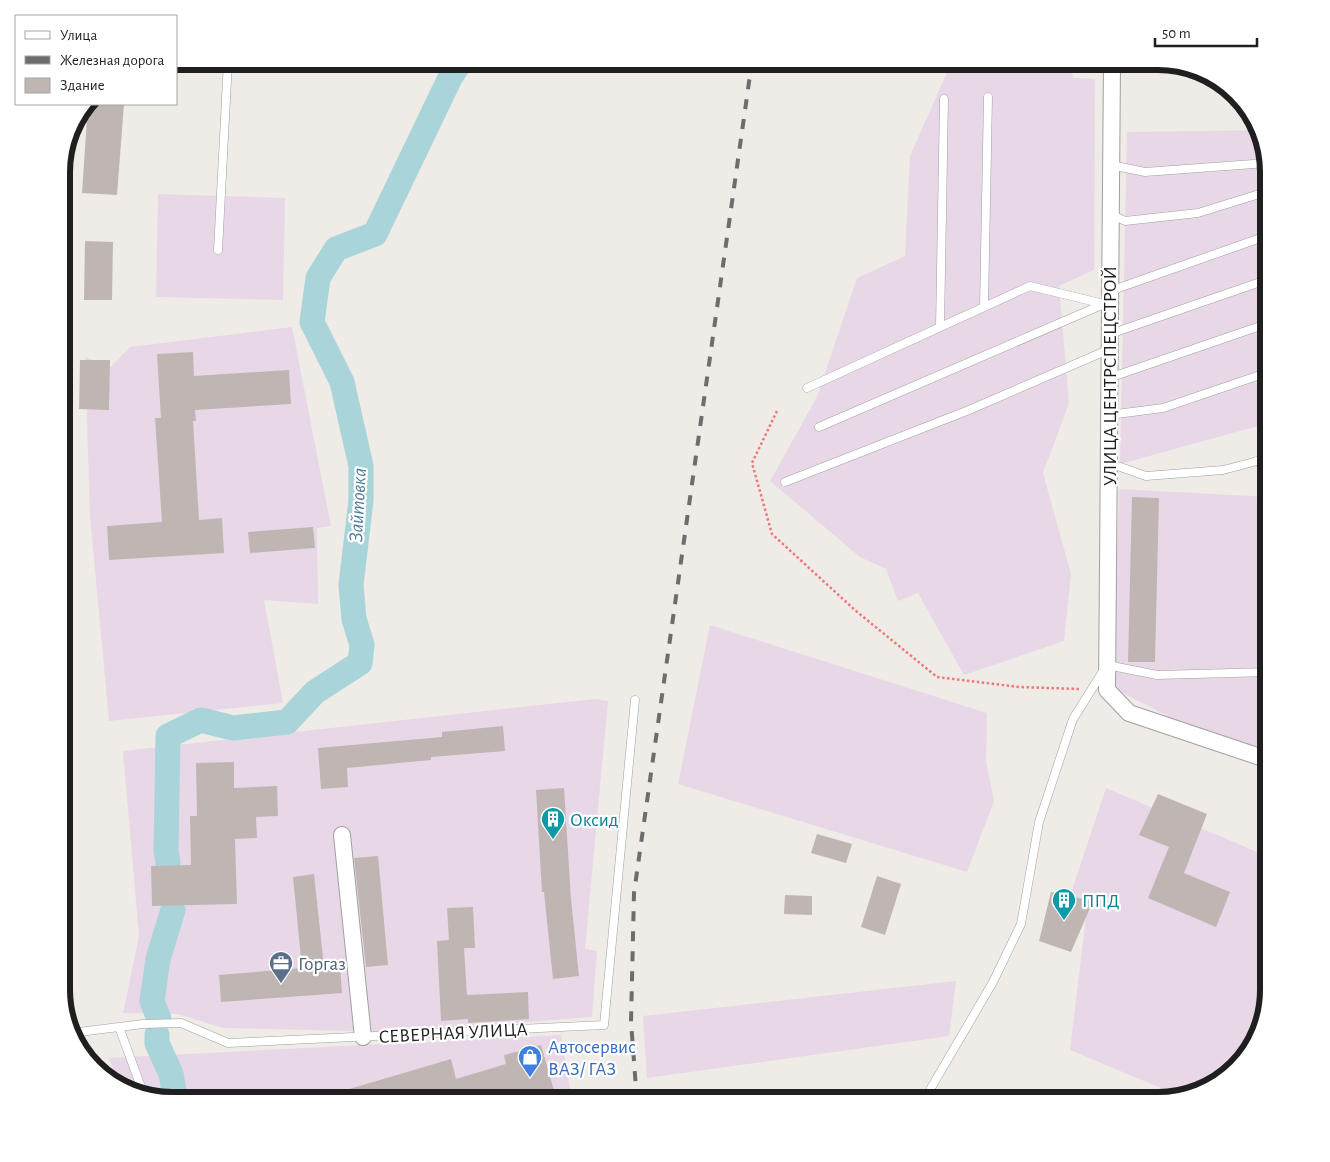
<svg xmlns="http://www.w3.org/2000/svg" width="1330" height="1162" viewBox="0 0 1330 1162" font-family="'Alegreya Sans',sans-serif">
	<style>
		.industrial { fill: #e8d8e7 }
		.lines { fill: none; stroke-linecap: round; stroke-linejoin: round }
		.river { stroke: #a9d4d9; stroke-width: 25 }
		.building { fill: #bfb6b3 }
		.service-casing { stroke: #a0a0a0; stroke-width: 9 }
		.minor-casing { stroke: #a0a0a0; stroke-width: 18 }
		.path { stroke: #f07678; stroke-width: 2.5; stroke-dasharray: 2.5 2.5; stroke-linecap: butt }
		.service { stroke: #fff; stroke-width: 8 }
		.minor { stroke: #fff; stroke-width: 16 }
		.rail { stroke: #6d6d6d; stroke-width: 4; stroke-dasharray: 10 10; stroke-linecap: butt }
		.labels { text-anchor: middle; stroke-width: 4.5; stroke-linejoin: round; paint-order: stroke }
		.street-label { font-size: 19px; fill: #1f1f1f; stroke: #fff }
		.culture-label { font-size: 19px; fill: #0d838f; stroke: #fff; text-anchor: start }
		.service-label { font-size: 19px; fill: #4e5e75; stroke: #fff; text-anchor: start }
		.shop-label { font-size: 19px; fill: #366cbe; stroke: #fff; text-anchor: start }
		.water-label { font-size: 20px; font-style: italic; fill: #4c7b99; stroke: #fff }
		.rim { fill: none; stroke: #1f1f1f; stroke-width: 6 }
	</style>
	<rect width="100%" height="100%" fill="#efebe6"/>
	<path class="industrial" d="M 952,61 L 1070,61 L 1073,78 L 1095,79 L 1094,270 L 1059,286 L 1069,403 L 1043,473 L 1071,574 L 1064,641 L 964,675 L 918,593 L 898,601 L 886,569 L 860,557 L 770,481 L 817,397 L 857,278 L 905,256 L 910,156 Z
		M 1260,130 L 1269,172 L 1269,423 L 1120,464 L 1127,132 Z
		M 158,194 L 285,198 L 283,300 L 156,297 Z
		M 292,327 L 331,526 L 317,528 L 318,604 L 264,600 L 283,703 L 109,721 L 90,516 L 85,357 L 111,367 L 130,347 Z
		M 1119,489 L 1269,497 L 1269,750 L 1195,730 L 1119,691 L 1113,677 Z
		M 710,625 L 987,713 L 986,762 L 994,801 L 967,872 L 678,784 Z
		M 595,699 L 608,701 L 585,949 L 597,951 L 592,1017 L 399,1032 L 223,1028 L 178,1014 L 123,1013 L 139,936 L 123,751 Z
		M 1106,788 L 1269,857 L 1269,997 L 1260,1033 L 1236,1068 L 1201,1092 L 1180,1096 L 1070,1050 L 1086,917 L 1066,908 Z
		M 956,981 L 949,1036 L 647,1078 L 643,1016 Z
		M 561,1035 L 572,1101 L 172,1101 L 130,1092 L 119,1085 L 109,1058 Z"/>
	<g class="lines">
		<path class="river" d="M 168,863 L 166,850 L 168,736 L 201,720 L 233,728 L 287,722 L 315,692 L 360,663 L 362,645 L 354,619 L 351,585 L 361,500 L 361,466 L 342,382 L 312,322 L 318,278 L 336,249 L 375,234 L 450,78 L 461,61
			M 159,1019 L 152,1001 L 158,959 L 173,910
			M 157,1035 L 157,1043 L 171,1074 L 176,1101"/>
	</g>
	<path class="building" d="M 88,104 L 124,104 L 117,195 L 82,193 Z
		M 85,241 L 113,242 L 112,300 L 84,300 Z
		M 193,352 L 194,376 L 289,370 L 291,404 L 195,410 L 196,421 L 193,421 L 199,520 L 222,518 L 224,553 L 109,560 L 107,526 L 162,522 L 155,418 L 161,418 L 157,354 Z
		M 80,360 L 110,360 L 109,410 L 79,409 Z
		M 1132,497 L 1159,498 L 1155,662 L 1128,662 Z
		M 313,527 L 315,548 L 250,553 L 248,532 Z
		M 503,726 L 505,751 L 431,757 L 431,760 L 347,768 L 348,787 L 321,789 L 318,748 L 442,737 L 442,732 Z
		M 234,762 L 234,788 L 277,786 L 278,816 L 256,817 L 257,838 L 235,839 L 237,904 L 152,906 L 151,866 L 191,865 L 190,816 L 197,816 L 196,763 Z
		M 564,788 L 571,899 L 579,976 L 553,979 L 544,892 L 542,892 L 536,790 Z
		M 1158,794 L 1207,814 L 1184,873 L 1230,892 L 1216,927 L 1148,898 L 1169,847 L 1139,835 Z
		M 817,834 L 852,844 L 846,863 L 811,853 Z
		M 378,856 L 388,965 L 366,967 L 354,858 Z
		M 314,874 L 324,967 L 340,966 L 342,993 L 221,1002 L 219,975 L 302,968 L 293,877 Z
		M 877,876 L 901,884 L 885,935 L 861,927 Z
		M 1051,892 L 1093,901 L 1071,952 L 1039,941 Z
		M 785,895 L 812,896 L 812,915 L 784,914 Z
		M 473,907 L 475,948 L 464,948 L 467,995 L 528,992 L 529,1019 L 468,1023 L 468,1019 L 441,1021 L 437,941 L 449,940 L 447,908 Z
		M 541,1045 L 557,1101 L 320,1101 L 319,1098 L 451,1059 L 456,1079 L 506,1064 L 504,1055 Z"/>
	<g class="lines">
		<g class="service-casing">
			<path id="service" d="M 1111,165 L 1145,172 L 1267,163
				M 1111,214 L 1125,221 L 1198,213 L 1269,191
				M 218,250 L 228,61
				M 1110,291 L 1269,235
				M 984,307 L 988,97
				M 940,327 L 944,99
				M 1110,334 L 1269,279
				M 1109,378 L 1269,323
				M 807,388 L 1030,286 L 1104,304
				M 1109,415 L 1163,408 L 1269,372
				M 819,427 L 1104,304
				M 1257,461 L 1269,467
				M 1109,463 L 1146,476 L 1223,470 L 1269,458
				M 785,482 L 969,410 L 1110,349
				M 119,1027 L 144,1095
				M 71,1033 L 143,1024 L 181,1023 L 228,1043 L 604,1025 L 635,700
				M 930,1101 L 931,1088 L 993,982 L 1021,924 L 1039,822 L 1073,719 L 1107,665 L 1157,675 L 1269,672"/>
		</g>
		<g class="minor-casing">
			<path id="minor" d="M 1112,61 L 1107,690 L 1129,713 L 1269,760
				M 342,835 L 363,1037"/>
		</g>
		<path class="path" d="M 777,411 L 752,463 L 772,534 L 856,611 L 937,677 L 1019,687 L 1080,689"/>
		<use href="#service" class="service"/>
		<use href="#minor" class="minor"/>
		<path class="rail" d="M 637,1101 L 631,1022 L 634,893 L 752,61"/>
	</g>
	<defs>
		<g id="building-pin" transform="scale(1.25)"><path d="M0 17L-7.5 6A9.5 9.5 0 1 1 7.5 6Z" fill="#0f9aa8" stroke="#fff"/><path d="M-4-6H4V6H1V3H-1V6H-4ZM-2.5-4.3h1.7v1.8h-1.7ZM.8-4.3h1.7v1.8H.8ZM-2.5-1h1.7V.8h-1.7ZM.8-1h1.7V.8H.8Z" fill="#fff"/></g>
		<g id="office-pin" transform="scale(1.25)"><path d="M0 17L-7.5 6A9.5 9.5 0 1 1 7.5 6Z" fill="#5c6f8a" stroke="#fff"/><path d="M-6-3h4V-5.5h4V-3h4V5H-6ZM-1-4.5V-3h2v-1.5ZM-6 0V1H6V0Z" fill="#fff"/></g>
		<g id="shop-pin" transform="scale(1.25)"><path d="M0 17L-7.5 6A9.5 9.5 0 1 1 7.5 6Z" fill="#3f7fe0" stroke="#fff"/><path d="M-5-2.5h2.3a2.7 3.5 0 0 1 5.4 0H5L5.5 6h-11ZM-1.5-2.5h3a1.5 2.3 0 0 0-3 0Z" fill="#fff"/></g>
	</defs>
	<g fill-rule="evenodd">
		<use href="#building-pin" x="553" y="819"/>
		<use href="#building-pin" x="1064" y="900"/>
		<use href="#office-pin" x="281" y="963"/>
		<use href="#shop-pin" x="530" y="1057"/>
	</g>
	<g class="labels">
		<g class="street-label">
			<text transform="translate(1109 376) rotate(-90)" y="7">УЛИЦА ЦЕНТРСПЕЦСТРОЙ</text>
			<text transform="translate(453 1032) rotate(-3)" y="7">СЕВЕРНАЯ УЛИЦА</text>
		</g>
		<g class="culture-label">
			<text x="570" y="826">Оксид</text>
			<text x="1082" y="907">ППД</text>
		</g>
		<g class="service-label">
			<text x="298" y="970">Горгаз</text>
		</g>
		<g class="shop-label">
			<text x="548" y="1053">Автосервис<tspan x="548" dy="22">ВАЗ/ ГАЗ</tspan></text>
		</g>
		<g class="water-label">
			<text transform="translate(357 505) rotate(-87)" y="7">Зайтовка</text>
		</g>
	</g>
	<path d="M0 0H1330V1162H0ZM172 70H1158A102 102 0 0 1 1260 172V990A102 102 0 0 1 1158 1092H172A102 102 0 0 1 70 990V172A102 102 0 0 1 172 70Z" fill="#fff" fill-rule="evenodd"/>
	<path class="rim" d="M172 70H1158A102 102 0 0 1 1260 172V990A102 102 0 0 1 1158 1092H172A102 102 0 0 1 70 990V172A102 102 0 0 1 172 70Z"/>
	<rect x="15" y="15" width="162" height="90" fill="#ffffff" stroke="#a5a5a5"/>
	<rect x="25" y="31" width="25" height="8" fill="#ffffff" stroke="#a5a5a5"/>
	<text x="60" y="40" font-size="15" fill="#1f1f1f">Улица</text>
	<rect x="25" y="56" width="25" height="8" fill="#6d6d6d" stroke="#a5a5a5"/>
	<text x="60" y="65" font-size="15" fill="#1f1f1f">Железная дорога</text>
	<rect x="25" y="78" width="25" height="15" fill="#bfb6b3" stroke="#a5a5a5"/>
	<text x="60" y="90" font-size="15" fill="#1f1f1f">Здание</text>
	<path d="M1155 38v8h102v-8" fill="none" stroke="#1f1f1f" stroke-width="2.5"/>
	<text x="1162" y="38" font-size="15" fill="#1f1f1f" stroke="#ffffff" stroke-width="4" paint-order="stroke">50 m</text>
</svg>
